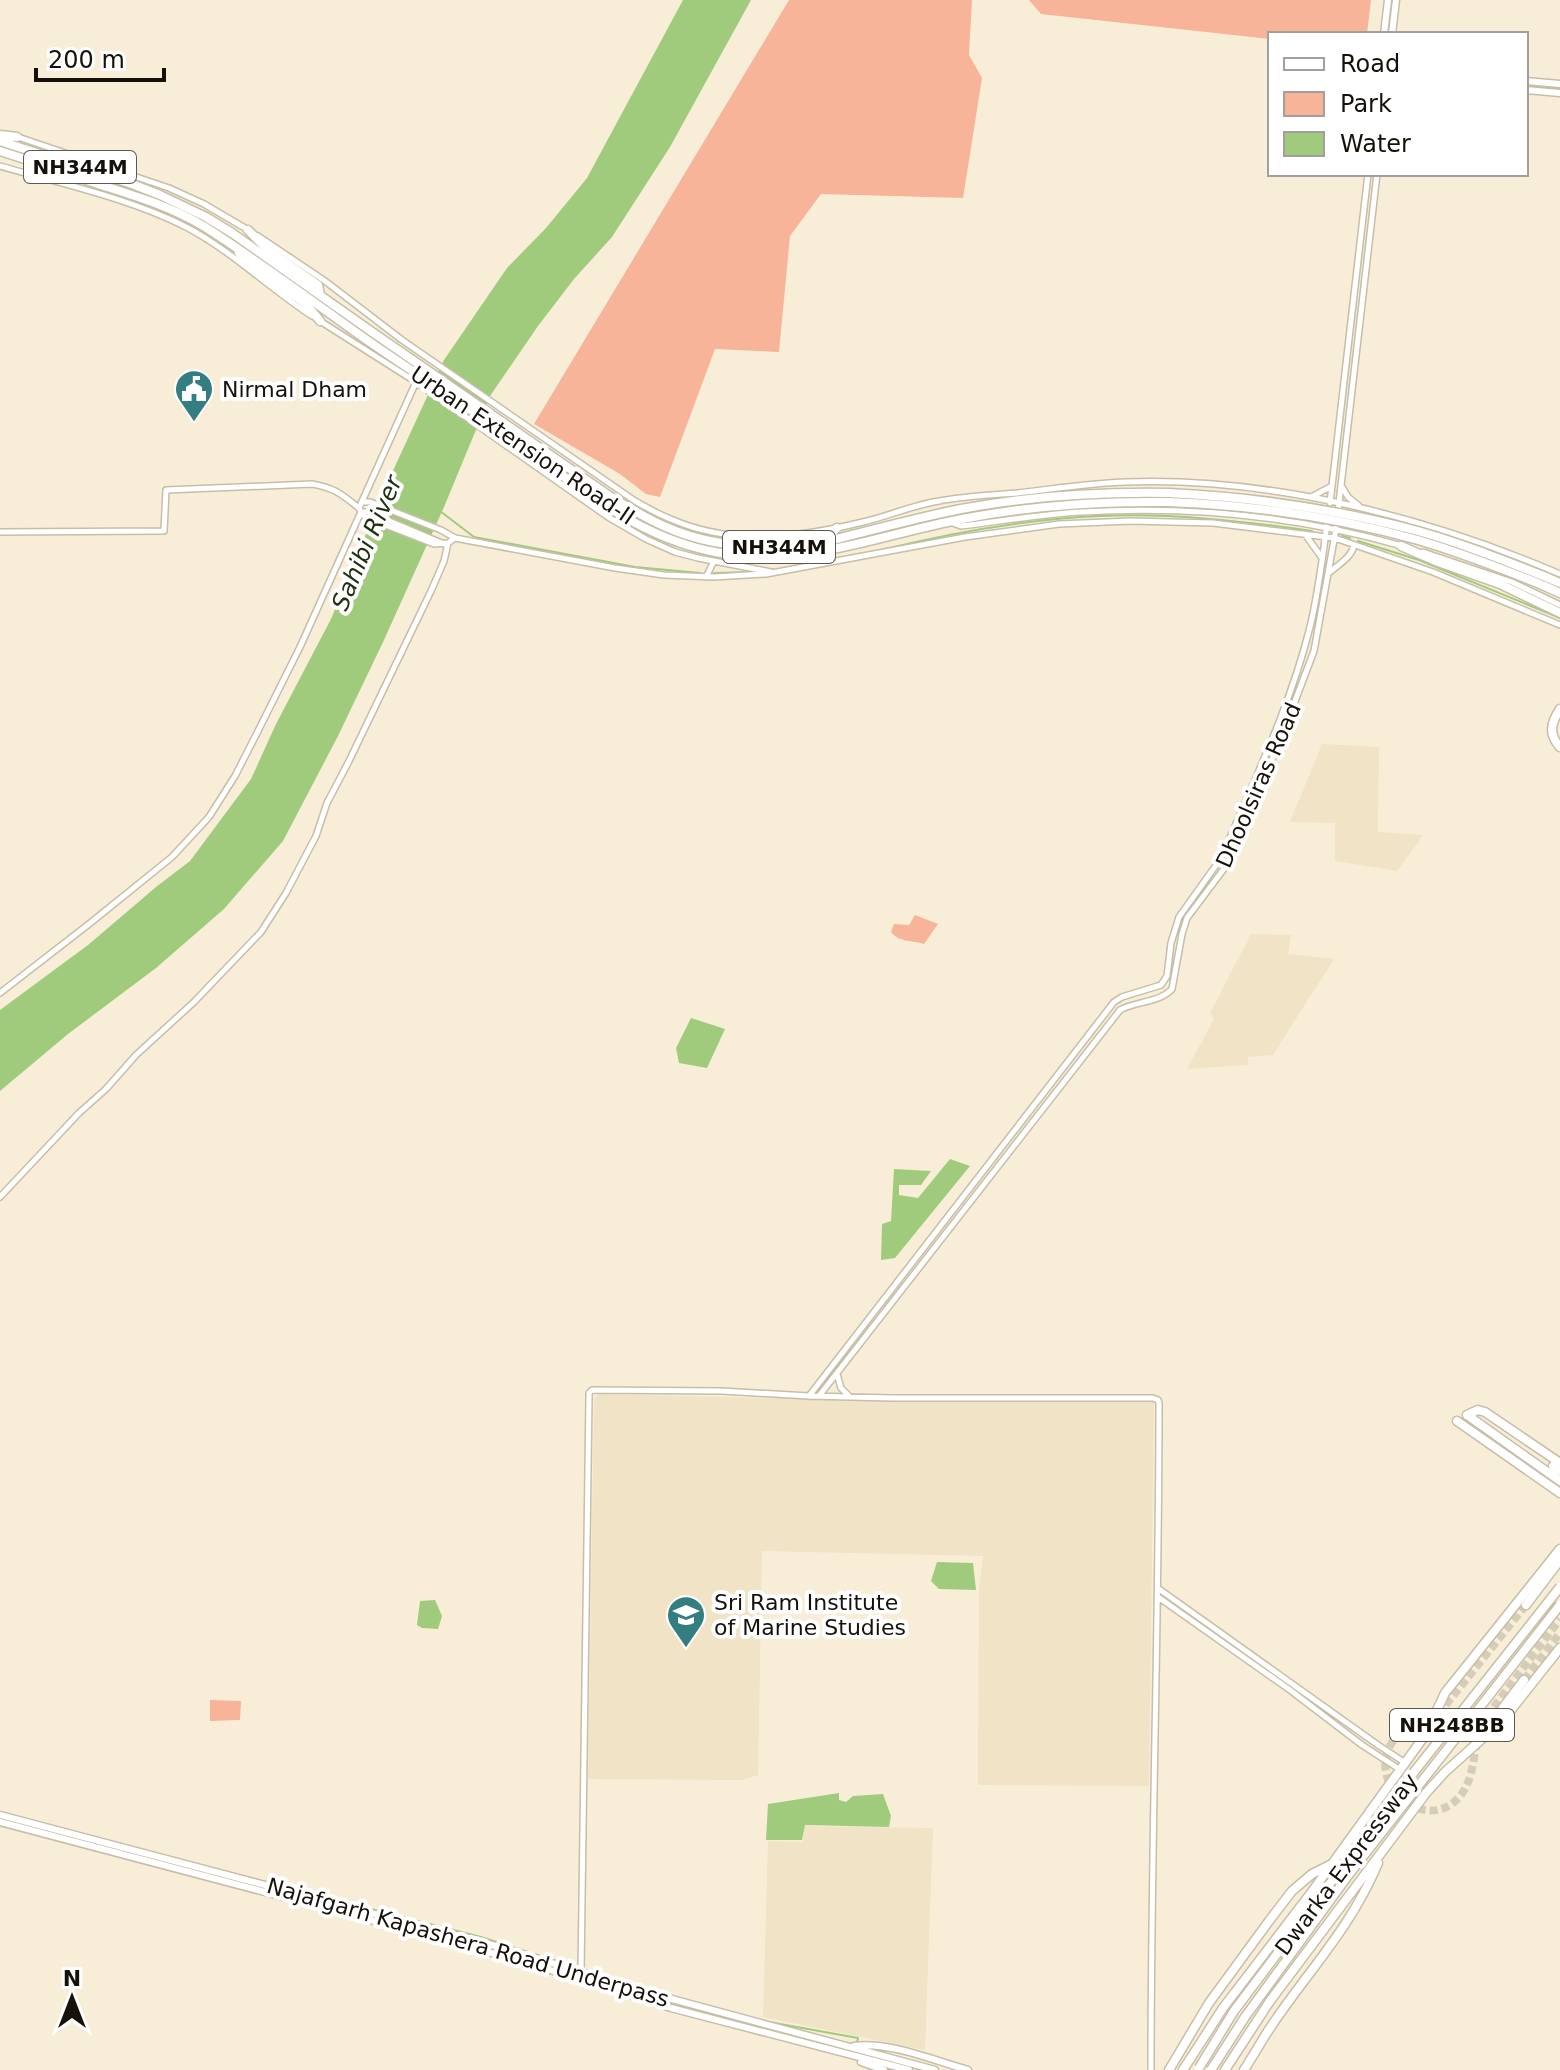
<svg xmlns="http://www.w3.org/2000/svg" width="1560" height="2070" viewBox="0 0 1560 2070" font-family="'DejaVu Sans',sans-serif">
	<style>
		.built { fill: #f0e3c6 }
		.green { fill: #f7b499 }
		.water { fill: #a0cb7d }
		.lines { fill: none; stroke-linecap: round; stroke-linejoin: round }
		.stream { stroke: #a0cb7d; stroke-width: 2 }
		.trunk-tunnel { stroke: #d6cdb8; stroke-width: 8; stroke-dasharray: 8 4; stroke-linecap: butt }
		.tertiary-casing { stroke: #c7bea8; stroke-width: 8 }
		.secondary-casing { stroke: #c7bea8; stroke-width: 9 }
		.trunk-casing { stroke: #c7bea8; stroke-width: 11 }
		.tertiary { stroke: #fff; stroke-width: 5 }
		.secondary { stroke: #fff; stroke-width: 6 }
		.trunk { stroke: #fff; stroke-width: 8 }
		.trunk-bridge-casing { stroke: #c7bea8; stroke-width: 11; stroke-linecap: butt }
		.trunk-bridge { stroke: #fff; stroke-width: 8 }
		.labels { text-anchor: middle; stroke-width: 8; stroke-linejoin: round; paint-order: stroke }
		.shield { fill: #fff; stroke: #5c5954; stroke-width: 2 }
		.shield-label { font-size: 20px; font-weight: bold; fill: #16120b }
		.poi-label { font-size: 22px; fill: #16120b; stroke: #fff; text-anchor: start }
		.street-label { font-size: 22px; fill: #16120b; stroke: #fff }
		.water-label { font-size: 24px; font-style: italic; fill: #203111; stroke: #fff }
	</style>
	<rect width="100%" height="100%" fill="#f8eed7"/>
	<path class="built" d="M 1322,744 L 1379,747 L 1378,832 L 1423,835 L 1397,871 L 1335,861 L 1335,823 L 1290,822 Z
		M 1251,934 L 1291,935 L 1288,954 L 1334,959 L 1273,1055 L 1248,1057 L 1248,1065 L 1187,1069 L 1214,1019 L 1210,1013 Z
		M 599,1394 L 853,1400 L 1154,1400 L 1149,1786 L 978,1785 L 979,1590 L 983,1556 L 762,1551 L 758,1775 L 742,1780 L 588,1779 L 594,1399 Z
		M 804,1826 L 933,1828 L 925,2050 L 763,2017 L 768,1841 L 803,1842 Z"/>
	<path class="green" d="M 789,0 L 972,0 L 969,55 L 982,78 L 963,198 L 821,194 L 790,236 L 779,352 L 715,349 L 660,497 L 646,494 L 620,474 L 534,424 Z
		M 1025,0 L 1371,0 L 1367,34 L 1270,34 L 1270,39 L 1041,14 L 1029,0 Z
		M 915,915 L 938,924 L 924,944 C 912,940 900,943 891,932 L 894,924 L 909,925 Z
		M 210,1700 L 241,1701 L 240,1720 L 210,1721 Z"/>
	<path class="water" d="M 683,0 L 751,0 L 670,147 L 612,237 L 574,279 L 538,326 L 490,396 L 444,507 L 384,640 L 338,736 L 283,841 L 224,909 L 156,968 L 68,1034 L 0,1091 L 0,1010 L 88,945 L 156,887 L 190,861 L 251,779 L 276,724 L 331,619 L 385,488 L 444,360 L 507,268 L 546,228 L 587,178 Z
		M 691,1018 L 725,1029 L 707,1068 L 679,1063 L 676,1048 Z
		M 950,1159 L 970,1166 L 895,1258 L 881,1260 L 882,1224 L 891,1221 L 894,1169 L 931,1171 L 921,1185 L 899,1185 L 899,1195 L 918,1198 Z
		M 937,1562 L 973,1563 L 976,1590 L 939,1589 L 931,1581 Z
		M 435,1600 L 442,1616 L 438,1629 L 422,1628 L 417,1625 L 420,1601 Z
		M 839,1793 L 839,1800 L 846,1802 L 853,1796 L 883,1794 L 891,1816 L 889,1827 L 805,1825 L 802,1840 L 766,1840 L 768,1804 Z"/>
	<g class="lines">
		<path class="stream" d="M 440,511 L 474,537 L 635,567 L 700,573
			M 1342,536 L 1350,538
			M 1358,541 L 1419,560 L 1560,618
			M 877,551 C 950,533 1025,519 1100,516 C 1171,513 1242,521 1312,531
			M 714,573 L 754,572
			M 0,1812 L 8,1814
			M 225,1871 L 235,1874
			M 239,1875 L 325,1897
			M 326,1898 L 412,1919
			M 414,1920 L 481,1937 L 549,1959
			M 554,1960 L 578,1968
			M 590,1971 L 631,1984
			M 769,2022 L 858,2038 L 857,2043"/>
		<path class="trunk-tunnel" d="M 1526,1605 L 1440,1712 C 1427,1723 1403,1727 1393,1741 C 1363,1785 1428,1837 1461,1795 C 1476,1775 1473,1746 1481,1724 L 1560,1619
			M 1524,1680 L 1560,1633"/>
		<g class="tertiary-casing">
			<path id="tertiary" d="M 15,136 L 169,188 L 204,204 L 250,231
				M 0,166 C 59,183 132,199 186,227 C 232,251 269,288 312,316
				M 258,236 L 325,281 L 402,340 L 635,501 C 647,508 660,515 673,520 C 733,546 802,537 863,522 C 889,516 913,505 939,501 C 965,496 991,495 1017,493 C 1053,489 1090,483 1126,482 C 1272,477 1427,517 1560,574
				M 320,321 L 416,382 L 608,517 L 646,539 L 675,552 L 698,558 L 771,572
				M 1342,487 L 1348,497 L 1359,506
				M 1313,496 L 1332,486
				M 362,502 L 370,502 L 441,530 L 455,538 L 615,568 L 664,575 L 714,577 L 766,574 L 965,537 L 1059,524 L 1130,521 L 1213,523 L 1335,538 L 1433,572 L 1560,625
				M 1330,503 L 1368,174
				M 361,512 L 365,517 L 434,544 L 448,543 L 455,538
				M 361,512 L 368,512 L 444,544
				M 953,523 L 961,526 C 1002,521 1042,514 1082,512 C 1189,506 1299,516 1402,546
				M 0,532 L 164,531 L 166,490 L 312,484 C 335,488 341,494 359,508
				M 1307,537 L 1322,558
				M 1423,552 L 1512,582 L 1560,605
				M 1330,572 C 1339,564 1352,557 1354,545
				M 706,577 L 714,561
				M 0,993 L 89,924 L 172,857 L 209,817 L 235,776 L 256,735 L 300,647 L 361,512 L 359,508 L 416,382
				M 0,1197 L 79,1113 L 106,1089 L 136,1055 L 194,1002 L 261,932 L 286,893 L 316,836 L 327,803 L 349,761 L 431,591 L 444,561 L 448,543
				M 837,1374 L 841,1388 L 849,1396
				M 809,1396 L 1114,1002 L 1122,997 L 1161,985 L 1167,976 L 1171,943 L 1179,917 L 1219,861 L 1229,840 C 1259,770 1292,700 1310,627 C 1319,590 1323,553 1328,517
				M 819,1396 L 1120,1010 C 1136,1001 1159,1003 1172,989 L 1182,934 L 1187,918 L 1226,866 L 1237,844 L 1283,733 L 1314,651 L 1336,529 L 1377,174
				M 1159,1589 L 1378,1745 L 1404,1762
				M 1158,1597 L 1290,1690 L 1362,1745 L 1399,1769
				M 581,1972 L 589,1398 L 589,1393 L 592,1390 L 722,1391 L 809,1396 L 892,1398 L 1153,1398 L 1158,1400 L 1159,1403 C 1159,1625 1151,1848 1151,2070"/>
		</g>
		<g class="secondary-casing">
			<path id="secondary" d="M 1384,34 L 1388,0
				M 1392,34 L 1396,0
				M 1526,81 L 1560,84
				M 1526,90 L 1560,93
				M 0,1815 L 503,1948 L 646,1992 L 935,2070
				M 0,1822 L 412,1931 L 531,1964 L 671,2008 L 909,2070
				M 854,2046 C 889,2041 935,2061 968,2070
				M 861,2062 L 884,2070"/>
		</g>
		<g class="trunk-casing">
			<path id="trunk" d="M 0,135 L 17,137
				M 0,141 L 132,184 L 160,195 L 206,217 L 232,233 L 372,332 L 611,497 C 629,508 647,519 666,527 C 715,549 771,550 824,542 C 869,531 915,518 961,509 C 1029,496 1099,492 1168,493
				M 0,151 C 35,162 69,174 104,186 C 139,197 174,208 205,227 C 260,262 312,301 364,338 C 410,370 457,400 503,432 C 569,479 633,537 715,552 C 803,569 877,535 962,519 C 1030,506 1099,501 1167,502
				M 248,230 L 268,250 L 318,285 L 320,295
				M 239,253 C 250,272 284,287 302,301 C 309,307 315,315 320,321
				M 757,543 C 779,539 823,544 837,528
				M 1401,546 L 1438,562 L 1500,584 L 1560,613
				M 1546,577 L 1560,583
				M 1540,584 L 1560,593
				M 1560,709 C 1551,723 1548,734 1560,747
				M 1467,1415 L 1560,1481
				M 1467,1415 L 1478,1410 L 1485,1412 L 1560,1463
				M 1457,1421 L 1560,1493
				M 1553,1466 L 1560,1471
				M 1526,1605 L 1560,1560
				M 1488,1731 L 1496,1717 L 1524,1680
				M 1169,2070 L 1209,2003 L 1269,1921 L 1292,1891 L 1312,1874 L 1330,1865
				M 1183,2070 L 1223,2008 L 1311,1893 L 1426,1734 L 1445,1693 L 1560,1549
				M 1225,2070 L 1270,2001 L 1426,1793 L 1445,1772 L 1503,1720 L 1560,1648
				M 1244,2070 C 1253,2056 1261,2042 1270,2028 C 1308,1971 1351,1928 1378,1863"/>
		</g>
		<use href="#tertiary" class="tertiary"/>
		<use href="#secondary" class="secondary"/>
		<use href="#trunk" class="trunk"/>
		<g class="trunk-bridge-casing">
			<path id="trunk-bridge" d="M 1168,493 C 1253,497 1336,509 1418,531 C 1461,543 1503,560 1546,577
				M 1167,502 C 1252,505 1336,517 1418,540 C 1459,552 1500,568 1540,584
				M 1199,2068 L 1234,2011 L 1414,1772 L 1560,1587
				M 1211,2070 L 1245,2017 L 1350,1873 L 1560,1605"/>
		</g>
		<use href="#trunk-bridge" class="trunk-bridge"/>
	</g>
	<defs>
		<g id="civic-pin" transform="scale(2)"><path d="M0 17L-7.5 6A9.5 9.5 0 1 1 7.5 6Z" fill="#347d80" stroke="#fff"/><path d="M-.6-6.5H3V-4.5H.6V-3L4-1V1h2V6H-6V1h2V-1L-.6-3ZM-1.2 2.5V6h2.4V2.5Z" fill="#fff"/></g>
		<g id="university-pin" transform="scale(2)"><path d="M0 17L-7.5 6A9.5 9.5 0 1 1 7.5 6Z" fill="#347d80" stroke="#fff"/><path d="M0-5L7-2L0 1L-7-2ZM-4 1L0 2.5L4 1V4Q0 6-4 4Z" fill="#fff"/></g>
	</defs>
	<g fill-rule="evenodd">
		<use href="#civic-pin" x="194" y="389"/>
		<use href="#university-pin" x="686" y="1615"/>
	</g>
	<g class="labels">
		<g class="shield">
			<rect x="24" y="151" width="112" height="32" rx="6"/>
			<rect x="723" y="531" width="112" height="32" rx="6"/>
			<rect x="1390" y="1709" width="124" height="32" rx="6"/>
		</g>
		<g class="shield-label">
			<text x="80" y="174">NH344M</text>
			<text x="779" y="554">NH344M</text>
			<text x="1452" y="1732">NH248BB</text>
		</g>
		<g class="poi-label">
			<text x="222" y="397">Nirmal Dham</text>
			<text x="714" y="1610">Sri Ram Institute<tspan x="714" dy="25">of Marine Studies</tspan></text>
		</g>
		<g class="street-label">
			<text transform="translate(523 445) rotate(34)" y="8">Urban Extension Road-II</text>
			<text transform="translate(1258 785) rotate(-66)" y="8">Dhoolsiras Road</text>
			<text transform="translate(1346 1864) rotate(-53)" y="8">Dwarka Expressway</text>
			<text transform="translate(468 1942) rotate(16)" y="8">Najafgarh Kapashera Road Underpass</text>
		</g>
		<g class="water-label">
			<text transform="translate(367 543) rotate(-67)" y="8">Sahibi River</text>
		</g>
	</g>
	<rect x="1268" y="32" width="260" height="144" fill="#ffffff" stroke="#a2a09d" stroke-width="2"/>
	<rect x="1284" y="58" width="40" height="12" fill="#ffffff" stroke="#a2a09d" stroke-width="2"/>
	<text x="1340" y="72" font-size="24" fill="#16120b">Road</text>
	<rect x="1284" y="92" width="40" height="24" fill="#f7b499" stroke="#a2a09d" stroke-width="2"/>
	<text x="1340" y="112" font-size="24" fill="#16120b">Park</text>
	<rect x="1284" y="132" width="40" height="24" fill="#a0cb7d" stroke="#a2a09d" stroke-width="2"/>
	<text x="1340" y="152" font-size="24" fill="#16120b">Water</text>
	<g transform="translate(72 1998)" stroke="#ffffff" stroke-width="6" paint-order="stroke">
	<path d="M0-6L14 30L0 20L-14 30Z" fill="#16120b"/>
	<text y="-12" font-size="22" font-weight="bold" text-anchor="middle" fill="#16120b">N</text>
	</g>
	<path d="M36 68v12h128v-12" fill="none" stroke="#16120b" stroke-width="4"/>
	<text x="48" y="68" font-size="24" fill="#16120b" stroke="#ffffff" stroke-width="6" paint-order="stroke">200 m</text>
</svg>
